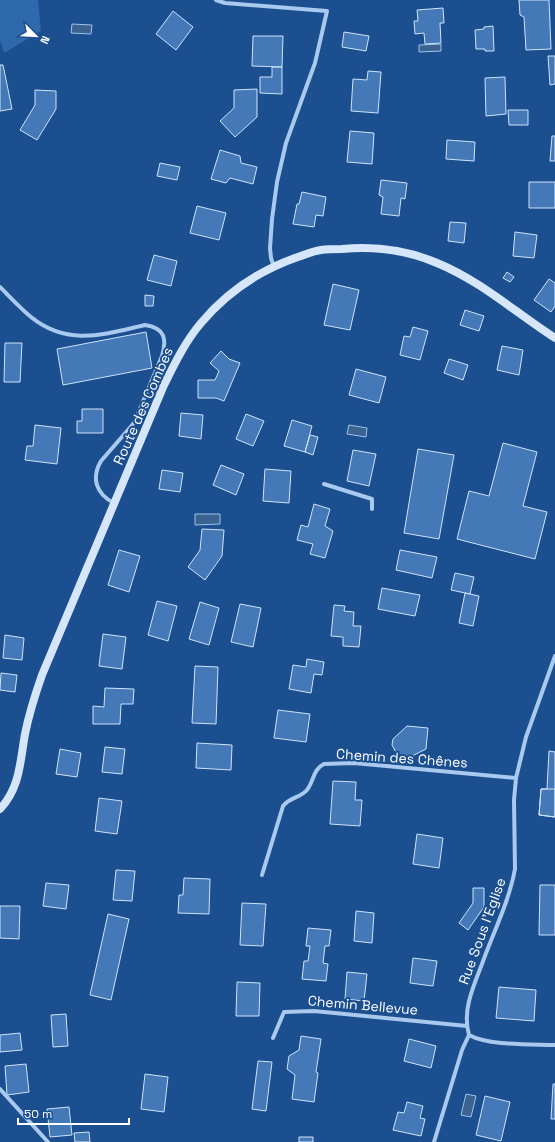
<svg xmlns="http://www.w3.org/2000/svg" width="555" height="1142" viewBox="0 0 555 1142" font-family="'Space Grotesk',sans-serif">
	<style>
		.green { fill: #2e69ad }
		.water { fill: #3c6290; stroke: #9cc4f0 }
		.building { fill: #4478b7; stroke: #cfe3fa }
		.lines { fill: none; stroke-linecap: round; stroke-linejoin: round }
		.street { stroke: #a9c9ee; stroke-width: 4 }
		.secondary { stroke: #d6e6fa; stroke-width: 8 }
		.labels { text-anchor: middle; stroke-width: 4; stroke-linejoin: round; paint-order: stroke }
		.street-label { font-size: 14px; fill: #fff; stroke: #1b4f8f }
	</style>
	<rect width="100%" height="100%" fill="#1b4f8f"/>
	<path class="green" d="M 0,0 L 38,0 L 41,31 L 4,53 L 0,40 Z"/>
	<path class="water" d="M 72,24 L 92,25 L 91,34 L 71,33 Z
		M 441,44 L 441,51 L 419,52 L 419,45 Z
		M 349,425 L 367,428 L 366,437 L 347,434 Z
		M 195,514 L 220,514 L 220,524 L 195,525 Z
		M 466,1094 L 476,1096 L 471,1117 L 461,1115 Z"/>
	<path class="building" d="M 519,0 L 549,0 L 551,49 L 526,50 L 524,17 L 520,15 Z
		M 443,8 L 444,23 L 440,23 L 441,43 L 425,44 L 424,33 L 415,34 L 414,21 L 418,21 L 417,10 Z
		M 173,11 L 193,27 L 176,50 L 156,34 Z
		M 493,26 L 494,51 L 485,51 L 485,49 L 476,49 L 475,30 L 484,29 L 484,27 Z
		M 344,32 L 369,36 L 366,51 L 342,47 Z
		M 253,36 L 283,36 L 282,67 L 252,66 Z
		M 548,56 L 555,56 L 555,84 L 550,85 Z
		M 0,65 L 3,65 L 12,109 L 0,111 Z
		M 272,67 L 282,67 L 282,94 L 260,93 L 260,77 L 272,77 Z
		M 368,71 L 381,72 L 378,113 L 351,111 L 353,79 L 367,80 Z
		M 505,77 L 506,114 L 486,116 L 485,78 Z
		M 257,89 L 257,117 L 235,137 L 220,121 L 234,108 L 234,90 Z
		M 35,90 L 56,91 L 56,109 L 37,140 L 20,130 L 35,105 Z
		M 508,110 L 528,110 L 528,125 L 509,125 Z
		M 350,131 L 374,133 L 372,164 L 347,162 Z
		M 552,136 L 555,136 L 555,161 L 550,161 Z
		M 447,140 L 475,142 L 474,161 L 446,159 Z
		M 220,150 L 240,156 L 241,163 L 257,167 L 253,184 L 230,178 L 226,183 L 211,179 Z
		M 160,163 L 180,167 L 177,180 L 157,176 Z
		M 381,180 L 407,183 L 405,199 L 401,198 L 399,216 L 381,214 L 383,197 L 379,195 Z
		M 529,182 L 555,182 L 555,208 L 529,208 Z
		M 302,192 L 326,197 L 323,216 L 316,215 L 314,227 L 293,224 L 297,204 L 299,204 Z
		M 197,206 L 226,213 L 219,240 L 190,233 Z
		M 450,222 L 466,223 L 464,243 L 448,241 Z
		M 515,232 L 537,235 L 534,258 L 513,256 Z
		M 154,255 L 177,261 L 171,286 L 147,280 Z
		M 507,272 L 514,277 L 510,282 L 503,278 Z
		M 549,279 L 555,283 L 555,306 L 551,312 L 534,300 Z
		M 333,284 L 359,290 L 350,330 L 324,325 Z
		M 145,295 L 154,296 L 153,306 L 145,306 Z
		M 465,310 L 484,316 L 479,331 L 460,325 Z
		M 413,327 L 428,331 L 420,360 L 400,355 L 404,336 L 410,337 Z
		M 146,332 L 152,368 L 63,385 L 57,349 Z
		M 5,343 L 22,343 L 20,382 L 4,382 Z
		M 502,346 L 523,350 L 519,375 L 497,370 Z
		M 221,351 L 229,359 L 240,363 L 224,401 L 216,398 L 198,398 L 198,380 L 215,380 L 219,371 L 210,363 Z
		M 449,359 L 468,365 L 463,380 L 444,373 Z
		M 356,369 L 386,377 L 379,403 L 349,395 Z
		M 82,409 L 103,409 L 103,433 L 77,433 L 77,421 L 82,421 Z
		M 181,413 L 203,415 L 201,439 L 179,436 Z
		M 246,414 L 264,421 L 253,446 L 236,439 Z
		M 292,420 L 312,426 L 305,452 L 284,446 Z
		M 35,425 L 61,428 L 57,464 L 25,460 L 27,446 L 33,446 Z
		M 310,435 L 318,437 L 313,455 L 305,452 Z
		M 503,443 L 537,452 L 523,506 L 547,512 L 535,559 L 457,539 L 469,491 L 489,496 Z
		M 418,449 L 454,455 L 439,539 L 404,533 Z
		M 353,450 L 376,454 L 369,486 L 347,481 Z
		M 221,465 L 244,474 L 236,495 L 213,485 Z
		M 265,469 L 291,471 L 289,503 L 263,501 Z
		M 162,470 L 183,473 L 180,492 L 159,489 Z
		M 314,504 L 330,509 L 325,526 L 333,531 L 325,558 L 310,554 L 313,544 L 297,540 L 301,525 L 308,527 Z
		M 202,529 L 224,530 L 222,556 L 205,580 L 188,567 L 200,550 Z
		M 119,550 L 140,556 L 129,592 L 108,585 Z
		M 400,550 L 437,557 L 432,578 L 396,570 Z
		M 455,573 L 474,577 L 470,594 L 451,590 Z
		M 382,588 L 420,595 L 415,616 L 378,609 Z
		M 465,593 L 479,596 L 473,626 L 459,623 Z
		M 157,601 L 177,606 L 168,641 L 148,635 Z
		M 200,602 L 219,608 L 209,645 L 189,639 Z
		M 240,604 L 261,608 L 253,647 L 231,642 Z
		M 334,605 L 345,606 L 344,611 L 354,612 L 353,626 L 361,626 L 359,647 L 343,646 L 343,637 L 331,636 Z
		M 103,634 L 126,637 L 122,669 L 99,666 Z
		M 5,635 L 24,638 L 22,660 L 3,658 Z
		M 307,659 L 324,662 L 322,675 L 314,674 L 311,693 L 289,689 L 293,665 L 306,667 Z
		M 195,666 L 218,667 L 216,724 L 192,723 Z
		M 1,673 L 17,675 L 15,692 L 0,690 Z
		M 105,688 L 134,689 L 133,704 L 121,704 L 120,724 L 93,724 L 93,706 L 104,707 Z
		M 278,710 L 310,714 L 306,742 L 274,738 Z
		M 407,726 L 428,728 L 426,749 L 408,758 L 398,756 L 392,745 L 393,739 Z
		M 197,743 L 232,745 L 231,770 L 196,768 Z
		M 105,747 L 125,749 L 122,774 L 102,772 Z
		M 60,749 L 81,753 L 77,777 L 56,774 Z
		M 549,751 L 555,752 L 555,817 L 539,815 L 541,789 L 547,789 Z
		M 333,781 L 356,782 L 355,800 L 362,800 L 360,826 L 330,824 Z
		M 541,789 L 555,789 L 555,817 L 539,815 Z
		M 99,798 L 122,801 L 117,834 L 95,831 Z
		M 417,834 L 443,838 L 439,868 L 413,864 Z
		M 116,870 L 135,871 L 132,901 L 113,900 Z
		M 184,878 L 210,879 L 209,914 L 178,913 L 179,895 L 183,895 Z
		M 46,883 L 69,885 L 66,909 L 43,906 Z
		M 540,885 L 555,885 L 555,935 L 539,935 Z
		M 473,888 L 484,888 L 484,907 L 468,930 L 459,923 L 473,903 Z
		M 242,903 L 266,904 L 263,946 L 240,945 Z
		M 0,906 L 20,906 L 19,939 L 0,938 Z
		M 356,911 L 374,913 L 372,943 L 354,941 Z
		M 108,914 L 129,919 L 111,1000 L 90,995 Z
		M 308,928 L 331,930 L 329,946 L 325,946 L 323,963 L 328,964 L 326,981 L 302,979 L 304,961 L 308,961 L 310,946 L 306,946 Z
		M 413,958 L 437,961 L 433,986 L 410,983 Z
		M 347,972 L 367,974 L 364,1001 L 345,999 Z
		M 237,982 L 260,983 L 259,1016 L 236,1016 Z
		M 499,987 L 536,990 L 534,1021 L 496,1018 Z
		M 66,1014 L 68,1046 L 53,1047 L 51,1015 Z
		M 20,1033 L 22,1050 L 0,1052 L 0,1035 Z
		M 301,1036 L 321,1039 L 316,1072 L 318,1073 L 314,1102 L 292,1099 L 295,1075 L 287,1069 L 289,1056 L 299,1050 Z
		M 409,1039 L 436,1046 L 431,1068 L 404,1061 Z
		M 258,1061 L 272,1062 L 266,1111 L 252,1109 Z
		M 26,1064 L 29,1092 L 7,1095 L 5,1066 Z
		M 145,1074 L 168,1077 L 164,1112 L 141,1109 Z
		M 553,1084 L 555,1084 L 555,1119 L 551,1119 Z
		M 485,1096 L 510,1102 L 501,1141 L 476,1135 Z
		M 407,1102 L 423,1106 L 420,1118 L 425,1119 L 421,1136 L 393,1130 L 398,1112 L 404,1113 Z
		M 69,1107 L 72,1135 L 50,1137 L 47,1109 Z
		M 89,1132 L 90,1142 L 75,1142 L 74,1133 Z
		M 299,1137 L 313,1137 L 313,1142 L 299,1142 Z"/>
	<g class="lines">
		<path class="street" d="M 216,0 L 225,3 L 327,11 L 315,63 L 286,143 L 277,182 L 272,219 L 270,248 L 271,258 L 274,267
			M 0,287 C 10,297 20,308 31,317 C 68,347 105,334 145,325 C 165,328 167,339 162,356 L 134,423 L 101,461 C 91,478 96,494 114,503
			M 324,484 L 372,499 L 372,509
			M 555,656 L 526,737 L 516,778 L 514,800 L 515,869 C 509,902 493,933 482,964 C 473,987 462,1011 469,1035 C 489,1046 532,1044 555,1045
			M 262,875 L 283,806 C 290,797 300,798 307,790 C 314,781 313,769 324,764 L 354,763 L 516,778
			M 273,1038 L 284,1012 L 314,1011 L 467,1026
			M 0,1089 L 48,1142
			M 434,1142 L 462,1050 L 469,1035"/>
		<path class="secondary" d="M 0,809 C 20,788 20,762 25,734 C 29,714 35,695 42,675 L 164,385 C 175,363 185,342 201,323 C 227,292 260,270 298,257 C 305,255 313,251 321,250 C 328,249 335,249 342,249 C 375,246 407,250 437,263 C 481,281 516,313 555,338"/>
	</g>
	<g class="labels">
		<g class="street-label">
			<text transform="translate(143 406) rotate(-66)" y="5">Route des Combes</text>
			<text transform="translate(402 758) rotate(4)" y="5">Chemin des Chênes</text>
			<text transform="translate(482 931) rotate(-70)" y="5">Rue Sous l'Eglise</text>
			<text transform="translate(363 1005) rotate(5)" y="5">Chemin Bellevue</text>
		</g>
	</g>
	<g transform="translate(36 36) rotate(114)" stroke="#1b4f8f" stroke-width="3" paint-order="stroke">
	<path d="M0-3L7 15L0 10L-7 15Z" fill="#ffffff"/>
	<text y="-6" font-size="11" font-weight="bold" text-anchor="middle" fill="#ffffff">N</text>
	</g>
	<path d="M18 1118v6h111v-6" fill="none" stroke="#ffffff" stroke-width="2"/>
	<text x="24" y="1118" font-size="12" fill="#ffffff" stroke="#1b4f8f" stroke-width="3" paint-order="stroke">50 m</text>
</svg>
